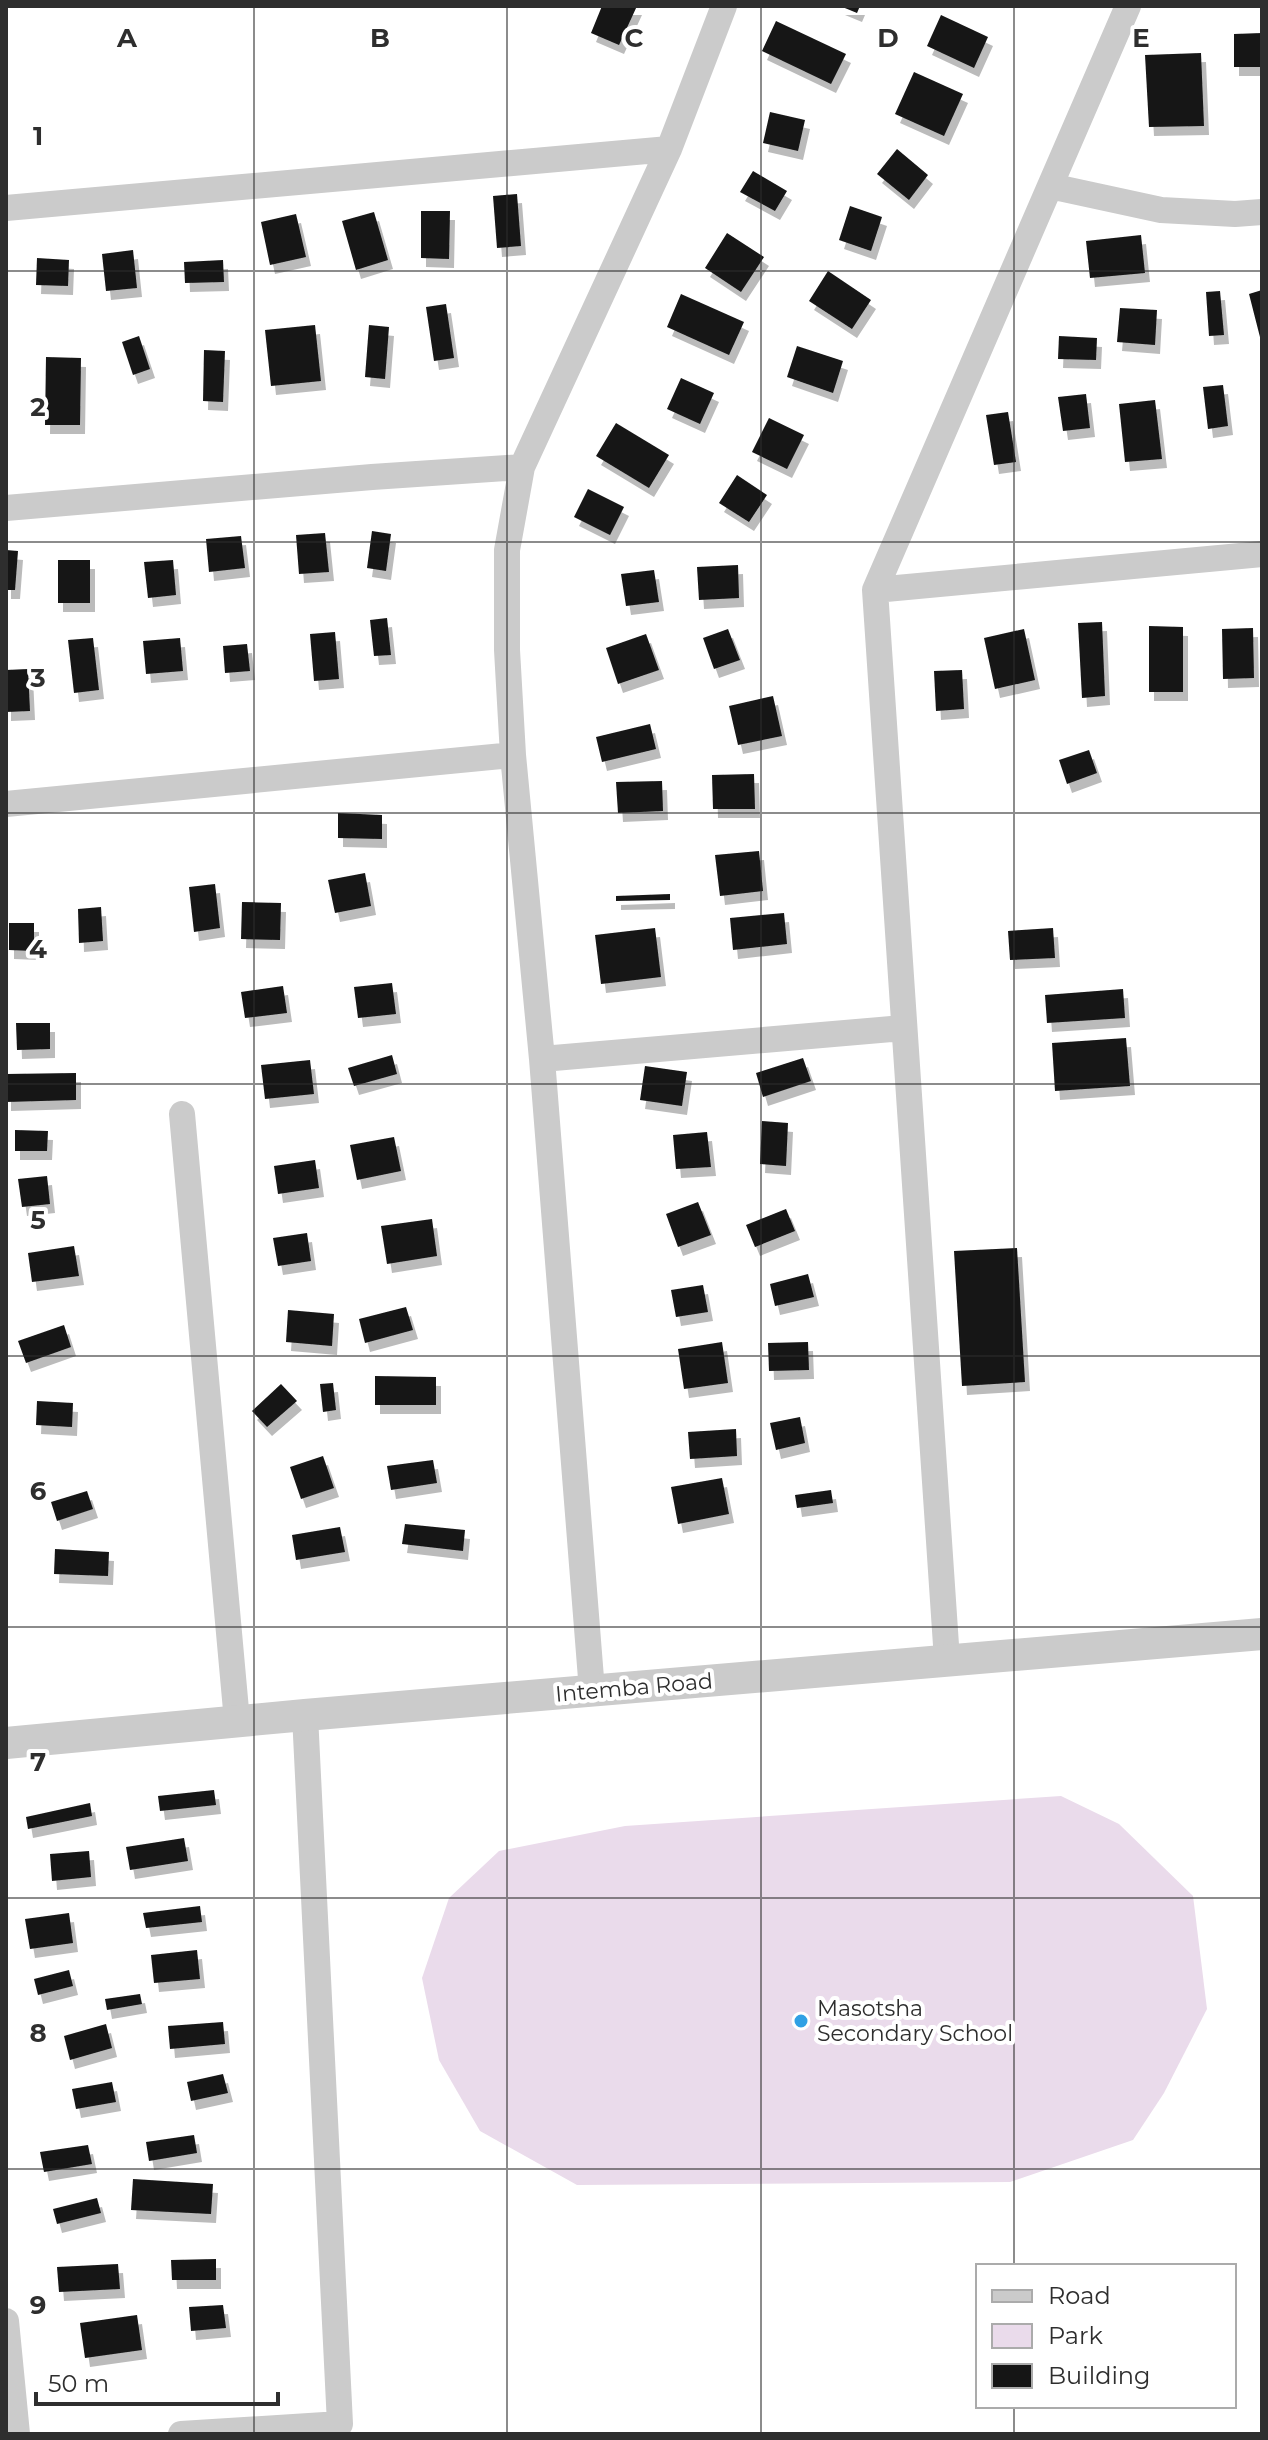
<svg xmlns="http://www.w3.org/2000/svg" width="1268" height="2440" viewBox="0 0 1268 2440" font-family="Montserrat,sans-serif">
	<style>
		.green { fill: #eadbeb }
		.building { fill: #151515; filter: url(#shadow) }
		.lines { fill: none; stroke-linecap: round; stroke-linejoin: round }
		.minor { stroke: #cbcbcb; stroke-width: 26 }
		.tertiary { stroke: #cbcbcb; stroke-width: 32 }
		.grid { fill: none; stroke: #2e2e2e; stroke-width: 2; stroke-opacity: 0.55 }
		.poi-dot { fill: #30a0e4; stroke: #fff; stroke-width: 3 }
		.labels { text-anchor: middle; stroke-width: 8; stroke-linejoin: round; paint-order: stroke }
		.street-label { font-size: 22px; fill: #2e2e2e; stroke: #fff }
		.poi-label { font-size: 22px; fill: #2e2e2e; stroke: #fff; text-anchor: start }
		.grid-label { font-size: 26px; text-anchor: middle; font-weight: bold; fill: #2e2e2e; stroke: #fff; stroke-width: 8; stroke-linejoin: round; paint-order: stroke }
	</style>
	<defs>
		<filter id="shadow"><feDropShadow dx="5" dy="9" stdDeviation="0" flood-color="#0004"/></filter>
	</defs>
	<rect width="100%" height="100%" fill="#fff"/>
	<path class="green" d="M 1061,1796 L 1119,1824 L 1193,1896 L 1207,2009 L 1164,2093 L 1133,2140 L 1010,2182 L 577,2185 L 480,2131 L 439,2060 L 422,1978 L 449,1898 L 499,1851 L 625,1826 Z"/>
	<path class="building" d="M 602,6 L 637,6 L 619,45 L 591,33 Z
		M 840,6 L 860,6 L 857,13 Z
		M 941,15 L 988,37 L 974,68 L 927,46 Z
		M 776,21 L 846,54 L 831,84 L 762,51 Z
		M 1262,33 L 1262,67 L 1234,67 L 1234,34 Z
		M 1201,53 L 1204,126 L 1149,127 L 1145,55 Z
		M 914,72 L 963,94 L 944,136 L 895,114 Z
		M 770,112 L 805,120 L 798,151 L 763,143 Z
		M 897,149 L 928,175 L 909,200 L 877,174 Z
		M 753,171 L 787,191 L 775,211 L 740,192 Z
		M 517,194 L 521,246 L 497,248 L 493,196 Z
		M 850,206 L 882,217 L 871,251 L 839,240 Z
		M 421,211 L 450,211 L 449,259 L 421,258 Z
		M 374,212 L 388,260 L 356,270 L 342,221 Z
		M 296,214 L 306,257 L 270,265 L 261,222 Z
		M 727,233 L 764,257 L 741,292 L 705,268 Z
		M 1141,235 L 1145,273 L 1090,278 L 1086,241 Z
		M 133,250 L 137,288 L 106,291 L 102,254 Z
		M 37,258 L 69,260 L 68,286 L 36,285 Z
		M 223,260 L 224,282 L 185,283 L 184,262 Z
		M 828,271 L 871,300 L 852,329 L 809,301 Z
		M 1262,290 L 1262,341 L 1261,341 L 1249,294 Z
		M 1220,291 L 1224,335 L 1209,336 L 1206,292 Z
		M 681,294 L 744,322 L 729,355 L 667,327 Z
		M 446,304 L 454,358 L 434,361 L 426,307 Z
		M 1120,308 L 1157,310 L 1155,345 L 1117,342 Z
		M 315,325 L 321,381 L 271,386 L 265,330 Z
		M 369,325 L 389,327 L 385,379 L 365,377 Z
		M 139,336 L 150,369 L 133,375 L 122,342 Z
		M 1059,336 L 1097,338 L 1096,360 L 1058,359 Z
		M 797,346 L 843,361 L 833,393 L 787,377 Z
		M 204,350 L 225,351 L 223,402 L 203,401 Z
		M 46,357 L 81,358 L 80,425 L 45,425 Z
		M 681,378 L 714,393 L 700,424 L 667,409 Z
		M 1223,385 L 1228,426 L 1208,429 L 1203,387 Z
		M 1086,394 L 1090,428 L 1063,431 L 1058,397 Z
		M 1155,400 L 1162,459 L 1125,462 L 1119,404 Z
		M 1008,412 L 1016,462 L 994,465 L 986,415 Z
		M 769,418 L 804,435 L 787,469 L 752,452 Z
		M 616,423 L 669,455 L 649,488 L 596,456 Z
		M 737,475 L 767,495 L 749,522 L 719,503 Z
		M 588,489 L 624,507 L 610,535 L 574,517 Z
		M 372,531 L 391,534 L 386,571 L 367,568 Z
		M 325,533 L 329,572 L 299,574 L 296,535 Z
		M 241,536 L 245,568 L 209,572 L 206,539 Z
		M 6,550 L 18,551 L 15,590 L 6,590 Z
		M 58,560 L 90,560 L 90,603 L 58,603 Z
		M 173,560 L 176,595 L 148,598 L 144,562 Z
		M 738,565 L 739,598 L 699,600 L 697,567 Z
		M 654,570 L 659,602 L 626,606 L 621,574 Z
		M 387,618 L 391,655 L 374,656 L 370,620 Z
		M 1102,622 L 1105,696 L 1082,698 L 1078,623 Z
		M 1149,626 L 1183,627 L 1183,692 L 1149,692 Z
		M 1253,628 L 1254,678 L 1223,679 L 1222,629 Z
		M 728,629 L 740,660 L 714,669 L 703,638 Z
		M 1024,629 L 1035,680 L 995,689 L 984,638 Z
		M 335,632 L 339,679 L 314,681 L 310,634 Z
		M 646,634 L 659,670 L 618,684 L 606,648 Z
		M 93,638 L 99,690 L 74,693 L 68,640 Z
		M 180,638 L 183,671 L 146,674 L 143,641 Z
		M 247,644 L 250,671 L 225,673 L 223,646 Z
		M 28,669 L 30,711 L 6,712 L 6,670 Z
		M 962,670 L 964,709 L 936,711 L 934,671 Z
		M 773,696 L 782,736 L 738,745 L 729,706 Z
		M 650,724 L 656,749 L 602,762 L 596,737 Z
		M 1089,750 L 1097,773 L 1067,784 L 1059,760 Z
		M 754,774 L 755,809 L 713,809 L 712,775 Z
		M 662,781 L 663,811 L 618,813 L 616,782 Z
		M 338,813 L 382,815 L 382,839 L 338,838 Z
		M 759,851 L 763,891 L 720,896 L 715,855 Z
		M 365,873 L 371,906 L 335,913 L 328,880 Z
		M 215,884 L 220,928 L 194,932 L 189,887 Z
		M 670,894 L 670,900 L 616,901 L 616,896 Z
		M 242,902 L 281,903 L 280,940 L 241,939 Z
		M 101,907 L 103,941 L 79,943 L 78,909 Z
		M 784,913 L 787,944 L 733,950 L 730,918 Z
		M 9,923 L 34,923 L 34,951 L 9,950 Z
		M 655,928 L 661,977 L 601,984 L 595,935 Z
		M 1053,928 L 1055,958 L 1010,960 L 1008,931 Z
		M 392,983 L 396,1014 L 358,1018 L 354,987 Z
		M 283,986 L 287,1013 L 245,1018 L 241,992 Z
		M 1123,989 L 1125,1018 L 1047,1023 L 1045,995 Z
		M 16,1023 L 50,1023 L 50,1049 L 17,1050 Z
		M 1126,1038 L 1130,1086 L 1055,1091 L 1052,1043 Z
		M 392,1055 L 397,1074 L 354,1086 L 348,1068 Z
		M 803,1058 L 811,1081 L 763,1097 L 756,1073 Z
		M 310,1060 L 314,1094 L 265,1099 L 261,1065 Z
		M 645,1066 L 687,1072 L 682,1106 L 640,1100 Z
		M 76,1073 L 76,1100 L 6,1102 L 6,1074 Z
		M 762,1121 L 788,1123 L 786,1166 L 760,1164 Z
		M 15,1130 L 48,1131 L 47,1151 L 15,1151 Z
		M 707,1132 L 711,1167 L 676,1169 L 673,1135 Z
		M 394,1137 L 401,1171 L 357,1180 L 350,1145 Z
		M 315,1160 L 319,1188 L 278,1194 L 274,1166 Z
		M 47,1176 L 50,1204 L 22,1207 L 18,1179 Z
		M 698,1202 L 711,1235 L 678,1247 L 666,1214 Z
		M 786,1209 L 795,1231 L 755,1247 L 746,1225 Z
		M 432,1219 L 437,1256 L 387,1264 L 381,1226 Z
		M 307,1233 L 311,1261 L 278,1266 L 273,1238 Z
		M 74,1246 L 79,1276 L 32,1282 L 28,1253 Z
		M 1017,1248 L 1025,1382 L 962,1386 L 954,1251 Z
		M 808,1274 L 814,1297 L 775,1306 L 770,1284 Z
		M 703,1285 L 708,1312 L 676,1317 L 671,1290 Z
		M 406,1307 L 413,1330 L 365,1343 L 359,1319 Z
		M 288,1310 L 334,1314 L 332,1346 L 286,1342 Z
		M 64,1325 L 71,1347 L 26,1363 L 18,1341 Z
		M 722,1342 L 728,1383 L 684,1389 L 678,1349 Z
		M 808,1342 L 809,1370 L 769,1371 L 768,1343 Z
		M 375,1376 L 436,1377 L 436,1405 L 375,1405 Z
		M 333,1383 L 336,1410 L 323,1412 L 320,1384 Z
		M 281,1384 L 297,1401 L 267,1427 L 252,1411 Z
		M 37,1401 L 73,1403 L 72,1427 L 36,1425 Z
		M 800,1417 L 805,1443 L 776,1450 L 770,1423 Z
		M 736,1429 L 737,1456 L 690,1459 L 688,1432 Z
		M 323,1456 L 334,1488 L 301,1499 L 290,1467 Z
		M 433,1460 L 437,1483 L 391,1490 L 387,1466 Z
		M 722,1478 L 729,1514 L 678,1524 L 671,1487 Z
		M 831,1490 L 833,1503 L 797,1508 L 795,1495 Z
		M 87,1491 L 93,1509 L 57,1521 L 51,1502 Z
		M 405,1524 L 465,1530 L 463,1551 L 402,1544 Z
		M 340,1527 L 345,1552 L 296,1560 L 292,1535 Z
		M 55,1549 L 109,1552 L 108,1576 L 54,1574 Z
		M 214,1790 L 216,1805 L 160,1811 L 158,1796 Z
		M 90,1803 L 92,1816 L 28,1829 L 26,1817 Z
		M 184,1838 L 188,1861 L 130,1870 L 126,1847 Z
		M 89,1851 L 91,1877 L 52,1881 L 50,1854 Z
		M 200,1906 L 202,1922 L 146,1928 L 143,1913 Z
		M 69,1913 L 73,1943 L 30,1949 L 25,1919 Z
		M 197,1950 L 200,1979 L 154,1983 L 151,1955 Z
		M 69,1970 L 73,1986 L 38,1995 L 34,1979 Z
		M 140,1994 L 142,2004 L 107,2010 L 105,1999 Z
		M 223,2022 L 225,2044 L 170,2049 L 168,2026 Z
		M 106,2024 L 112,2048 L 70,2060 L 64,2036 Z
		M 223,2074 L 228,2093 L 191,2101 L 187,2082 Z
		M 112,2082 L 116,2102 L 76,2109 L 72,2089 Z
		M 194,2135 L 197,2153 L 149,2161 L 146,2142 Z
		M 88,2145 L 92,2164 L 44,2172 L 40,2152 Z
		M 133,2179 L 213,2184 L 211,2214 L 131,2210 Z
		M 97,2198 L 101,2213 L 57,2224 L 53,2209 Z
		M 216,2259 L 216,2280 L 172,2280 L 171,2260 Z
		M 118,2264 L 120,2289 L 59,2292 L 57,2267 Z
		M 223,2305 L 226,2328 L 191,2331 L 189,2307 Z
		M 137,2315 L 142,2350 L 85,2358 L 80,2323 Z"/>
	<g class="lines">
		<path class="minor" d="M 1050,186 L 1161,210 L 1235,214 L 1262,212
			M 6,208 L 669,149
			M 6,508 L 372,477 L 522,467
			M 875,590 L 1262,554
			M 6,804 L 513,755
			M 542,1059 L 903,1028
			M 182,1114 L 237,1721
			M 947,1660 L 875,590 L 1128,6
			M 592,1691 L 542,1059 L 513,755 L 507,650 L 507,550 L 522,467 L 669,149 L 724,6
			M 6,2321 L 17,2434
			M 181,2434 L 340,2424 L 305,1715"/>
		<path class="tertiary" d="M 6,1743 L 305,1715 L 1262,1634"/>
	</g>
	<path class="grid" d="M 254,6 L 254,2434M 507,6 L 507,2434M 761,6 L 761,2434M 1014,6 L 1014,2266M 6,271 L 1262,271M 6,542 L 1262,542M 6,813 L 1262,813M 6,1084 L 1262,1084M 6,1356 L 1262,1356M 6,1627 L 1262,1627M 6,1898 L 1262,1898M 6,2169 L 1262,2169M 1014,2406 L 1014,2434"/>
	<circle class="poi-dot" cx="801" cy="2021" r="8"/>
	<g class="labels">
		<g class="street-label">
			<text transform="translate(634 1687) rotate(-5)" y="8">Intemba Road</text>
		</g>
		<g class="poi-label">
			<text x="817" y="2016">Masotsha<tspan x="817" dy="25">Secondary School</tspan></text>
		</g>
	</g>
	<g class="grid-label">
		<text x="127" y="47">A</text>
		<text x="380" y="47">B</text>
		<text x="634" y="47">C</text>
		<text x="888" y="47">D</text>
		<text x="1141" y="47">E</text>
		<text x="38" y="145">1</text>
		<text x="38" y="416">2</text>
		<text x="38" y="687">3</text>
		<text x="38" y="958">4</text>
		<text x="38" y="1229">5</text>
		<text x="38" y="1500">6</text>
		<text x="38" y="1771">7</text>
		<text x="38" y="2042">8</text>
		<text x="38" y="2314">9</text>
	</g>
	<rect width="1268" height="2440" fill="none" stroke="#2e2e2e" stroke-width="16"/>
	<rect x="976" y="2264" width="260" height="144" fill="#ffffff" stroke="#ababab" stroke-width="2"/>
	<rect x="992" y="2290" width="40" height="12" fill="#cbcbcb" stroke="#ababab" stroke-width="2"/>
	<text x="1048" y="2304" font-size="24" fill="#2e2e2e">Road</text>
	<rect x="992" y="2324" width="40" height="24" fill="#eadbeb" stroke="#ababab" stroke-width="2"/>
	<text x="1048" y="2344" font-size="24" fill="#2e2e2e">Park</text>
	<rect x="992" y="2364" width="40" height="24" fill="#151515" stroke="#ababab" stroke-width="2"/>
	<text x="1048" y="2384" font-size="24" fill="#2e2e2e">Building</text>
	<path d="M36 2392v12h242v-12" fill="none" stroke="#2e2e2e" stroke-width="4"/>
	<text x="48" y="2392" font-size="24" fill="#2e2e2e" stroke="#ffffff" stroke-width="6" paint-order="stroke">50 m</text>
</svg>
